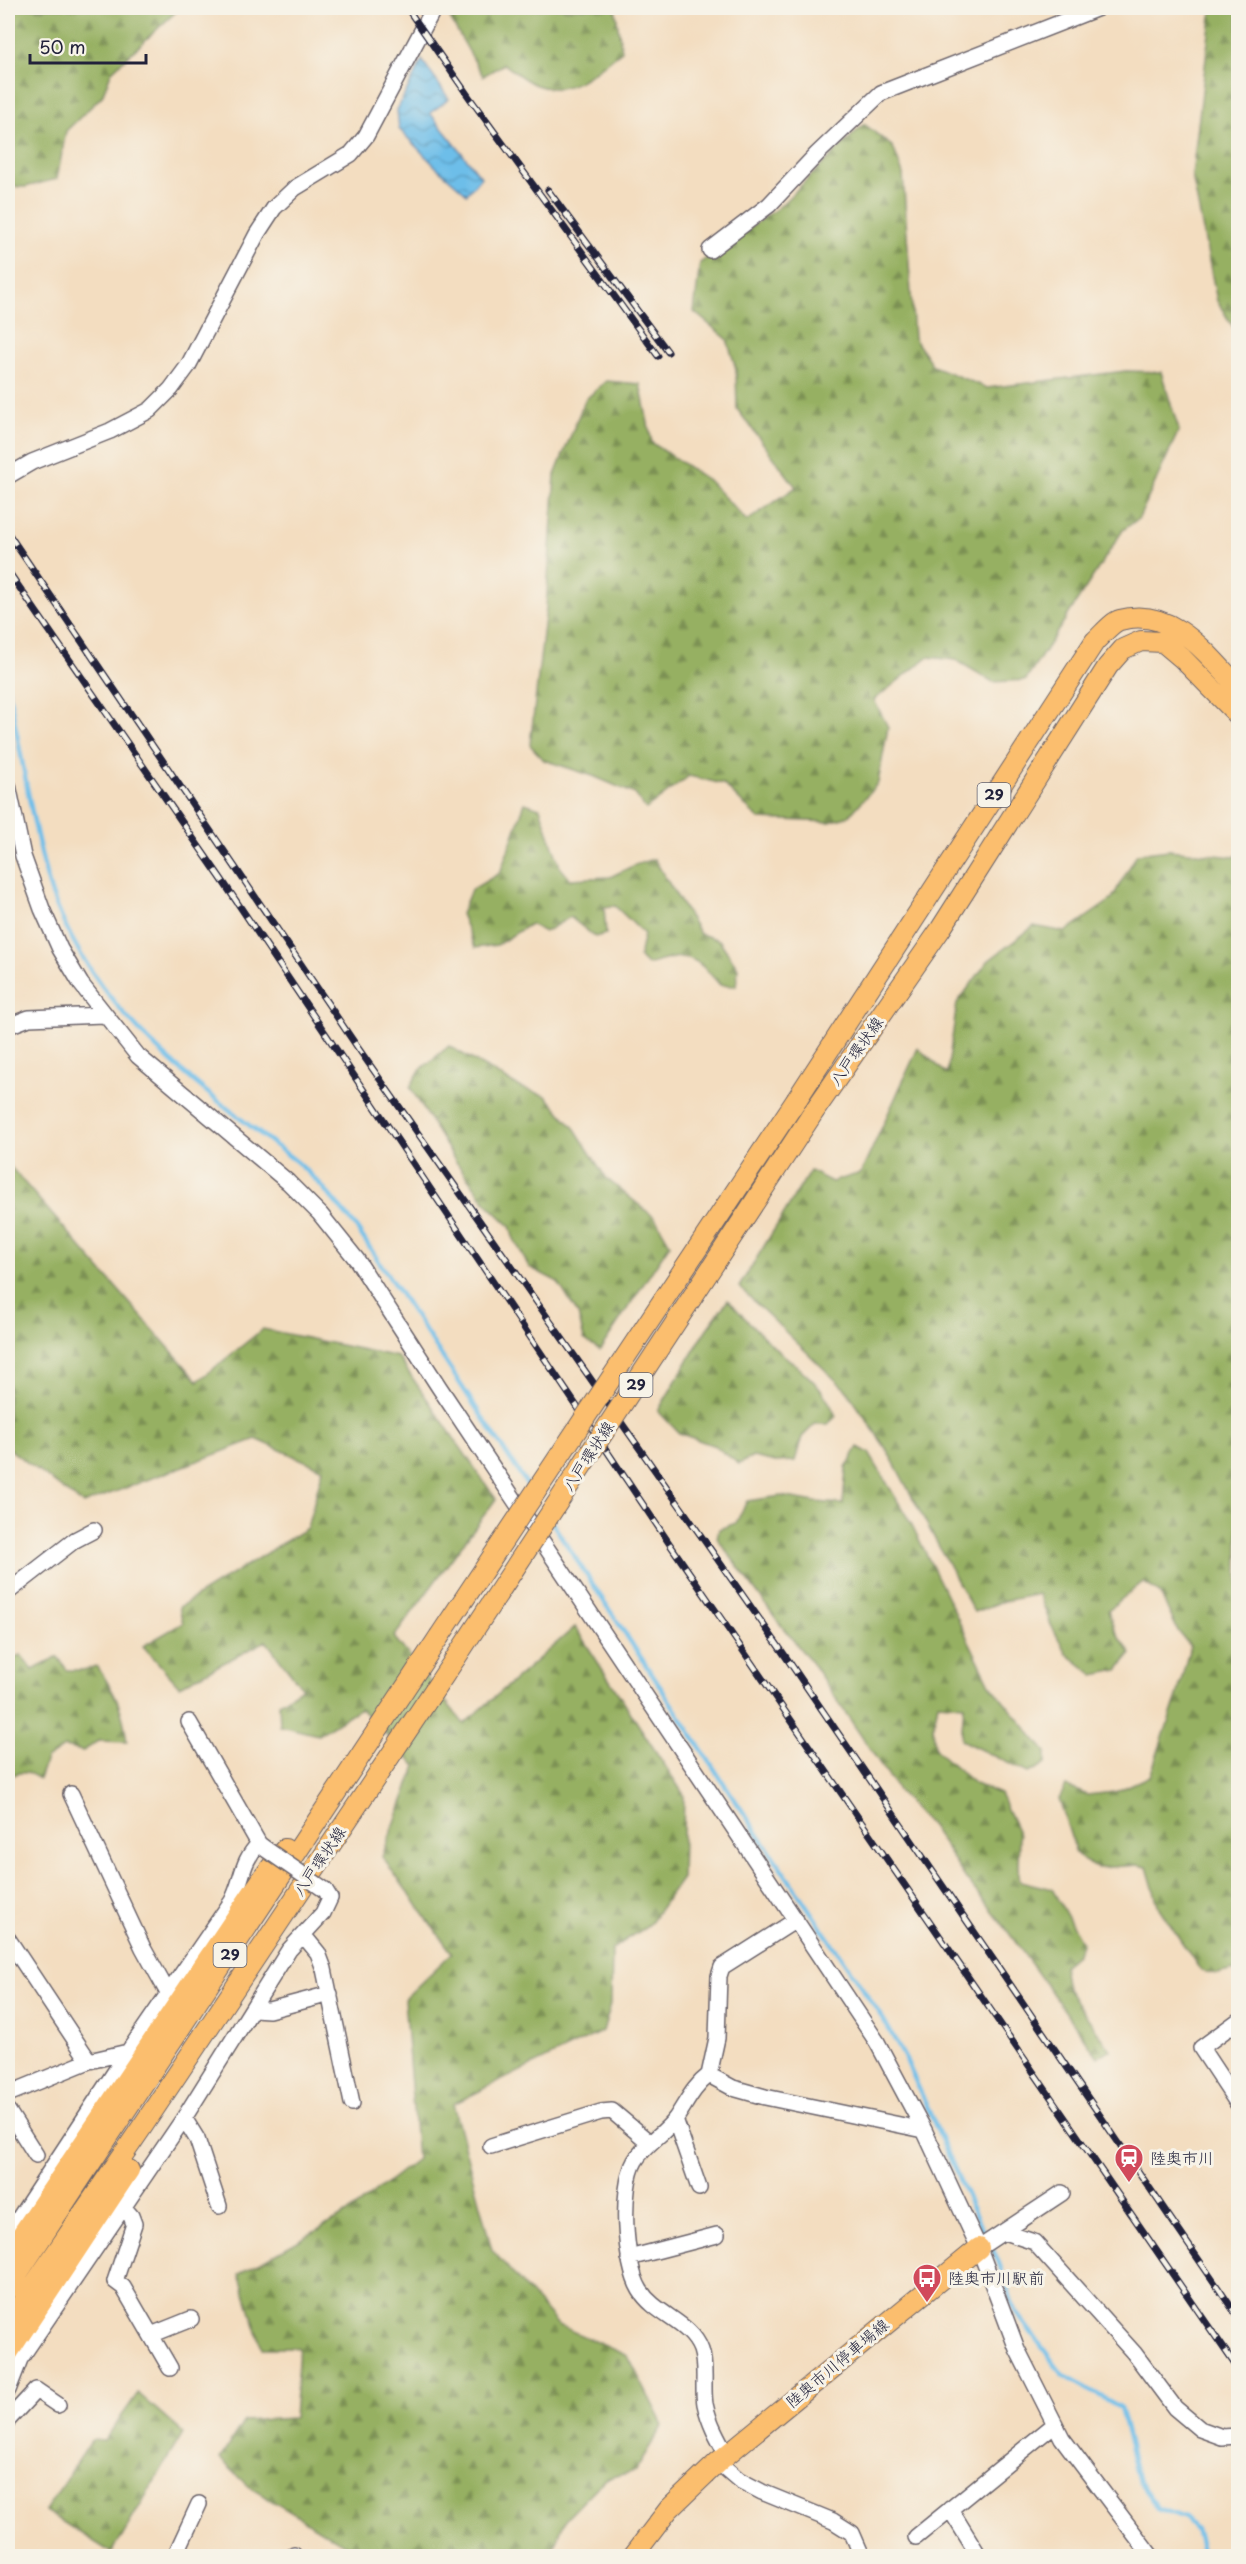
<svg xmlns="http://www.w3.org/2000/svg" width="1246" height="2564" viewBox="0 0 1246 2564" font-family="'Playpen Sans','Klee One',sans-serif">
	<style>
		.forest { fill: url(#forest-firs); stroke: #5c694e; stroke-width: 1.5 }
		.water { fill: url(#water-waves); stroke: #487092; stroke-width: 1.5 }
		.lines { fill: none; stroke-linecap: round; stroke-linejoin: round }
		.stream { stroke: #6dbee9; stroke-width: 4.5 }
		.minor-casing { stroke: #6b636a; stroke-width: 18 }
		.major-casing { stroke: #6b636a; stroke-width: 22 }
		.minor { stroke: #fff; stroke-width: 15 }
		.major { stroke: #fbbe6e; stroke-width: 20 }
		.rail-casing { stroke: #22223b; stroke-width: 7 }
		.rail { stroke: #f7f3e8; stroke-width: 4.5; stroke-dasharray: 14; stroke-linecap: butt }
		.minor-bridge-casing { stroke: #6b636a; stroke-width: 18; stroke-linecap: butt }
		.major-bridge-casing { stroke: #6b636a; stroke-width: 22; stroke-linecap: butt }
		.minor-bridge { stroke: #fff; stroke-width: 15 }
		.major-bridge { stroke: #fbbe6e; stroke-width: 20 }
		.labels { text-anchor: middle; stroke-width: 6; stroke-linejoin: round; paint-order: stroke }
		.shield { fill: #f7f3e8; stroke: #62616f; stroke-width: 1.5 }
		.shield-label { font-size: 15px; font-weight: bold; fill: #22223b }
		.street-label { font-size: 16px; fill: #22223b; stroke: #f7f3e8 }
		.poi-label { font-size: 16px; fill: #22223b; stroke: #f7f3e8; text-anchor: start }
	</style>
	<defs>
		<pattern id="forest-firs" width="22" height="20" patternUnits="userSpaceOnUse" patternTransform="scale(1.5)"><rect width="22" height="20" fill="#96b062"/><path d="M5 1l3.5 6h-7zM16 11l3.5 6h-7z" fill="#7a8f52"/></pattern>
		<pattern id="water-waves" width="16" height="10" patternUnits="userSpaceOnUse" patternTransform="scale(1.5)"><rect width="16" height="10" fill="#6dbee9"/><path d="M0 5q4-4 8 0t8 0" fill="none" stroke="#599abe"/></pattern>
	</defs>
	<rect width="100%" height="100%" fill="#f7f3e8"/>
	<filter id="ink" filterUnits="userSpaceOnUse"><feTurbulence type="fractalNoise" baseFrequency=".0167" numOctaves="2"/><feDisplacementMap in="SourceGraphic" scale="12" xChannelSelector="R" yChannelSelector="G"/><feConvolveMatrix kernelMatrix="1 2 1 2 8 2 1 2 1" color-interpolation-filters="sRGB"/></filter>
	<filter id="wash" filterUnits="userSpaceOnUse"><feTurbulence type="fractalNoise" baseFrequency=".008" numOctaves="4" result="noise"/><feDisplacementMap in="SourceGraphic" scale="24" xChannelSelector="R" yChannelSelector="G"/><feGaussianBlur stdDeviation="1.35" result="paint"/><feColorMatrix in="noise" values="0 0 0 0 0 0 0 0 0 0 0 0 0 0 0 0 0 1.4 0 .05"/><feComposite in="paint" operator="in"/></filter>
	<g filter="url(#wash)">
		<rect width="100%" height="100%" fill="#f3ddc0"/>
		<path class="forest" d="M 8,8 L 180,8 L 112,71 L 102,96 L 66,131 L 57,179 L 25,187 L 8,186 Z
			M 450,8 L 615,8 L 622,51 C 596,70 570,98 536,85 C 525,81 514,71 504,64 L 483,76 L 447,13 Z
			M 1212,8 L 1238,8 L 1238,335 L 1217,301 L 1192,175 Z
			M 864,124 L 893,147 L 903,174 L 914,338 L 933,366 L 987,388 L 1126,371 L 1161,372 L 1179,430 L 1139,518 L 1123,530 L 1026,680 L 993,682 L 956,660 L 928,657 L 874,700 L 888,727 L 878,783 L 849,816 L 830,822 L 759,819 L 723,784 L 689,776 L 646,809 L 635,794 L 593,776 L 544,760 L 530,745 L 546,608 L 555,475 L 585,400 L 606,381 L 640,384 L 652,443 L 708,480 L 747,521 L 796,487 L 737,409 L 736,369 L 727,339 L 694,312 L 700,263 L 779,207 Z
			M 525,803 L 540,808 L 560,867 L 570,879 L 610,877 L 637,864 L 654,859 L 700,934 L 719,940 L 738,968 L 736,986 L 720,985 C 692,953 688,952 647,965 L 639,957 L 644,934 L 615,906 L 604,907 L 606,934 L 595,937 L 570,917 L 545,932 L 530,924 L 497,945 L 475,948 L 461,914 L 471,890 L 500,873 Z
			M 1169,850 L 1234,857 L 1238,855 L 1238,1978 L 1234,1970 L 1217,1974 L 1201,1971 L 1159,1908 L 1147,1867 L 1138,1865 L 1097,1868 L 1084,1861 L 1076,1853 L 1059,1799 L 1066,1786 L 1087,1795 L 1115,1792 L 1150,1776 L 1178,1693 L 1190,1646 L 1178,1631 L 1160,1593 L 1143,1582 L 1108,1610 L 1114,1629 L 1131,1654 L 1118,1670 L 1094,1675 L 1067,1654 L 1051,1625 L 1039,1594 L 1004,1601 L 974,1612 L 887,1450 L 847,1391 L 739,1287 L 810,1171 L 832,1182 L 861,1173 L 918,1048 L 947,1074 L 957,1003 L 988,961 L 1034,926 L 1065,932 L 1111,900 L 1137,854 Z
			M 449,1046 L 519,1087 L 546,1096 L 575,1129 L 606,1178 L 655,1218 L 670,1244 L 600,1350 L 584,1339 L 578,1314 L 558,1282 L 529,1267 L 513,1237 L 510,1226 L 487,1204 L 454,1159 L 410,1087 L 420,1070 Z
			M 8,1164 L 198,1381 L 263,1329 L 398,1357 L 496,1499 L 394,1637 L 464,1724 L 575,1627 L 684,1795 L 682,1878 L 648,1926 L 612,1949 L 611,2004 L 603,2031 L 453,2104 L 492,2250 L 558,2325 L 628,2356 L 663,2425 L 635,2471 L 605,2479 L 566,2519 L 549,2556 L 364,2556 L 252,2489 L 220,2459 L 244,2421 L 294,2418 L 299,2348 L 262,2348 L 239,2274 L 348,2213 L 417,2159 L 404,1999 L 452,1953 L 382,1857 L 416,1766 L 360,1708 L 318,1735 L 280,1726 L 279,1703 L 302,1688 L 266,1641 L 179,1686 L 143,1646 L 183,1623 L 179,1607 L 307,1528 L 323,1469 L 256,1439 L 83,1504 L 8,1448 Z
			M 728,1300 C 743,1316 758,1332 774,1347 C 801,1370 821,1382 836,1416 L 828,1424 L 815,1424 L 802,1437 L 795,1461 L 775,1462 L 753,1457 L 739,1464 L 715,1446 L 679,1433 L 658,1411 L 706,1330 Z
			M 858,1447 L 869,1453 L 912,1525 L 990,1684 L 1046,1752 L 1046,1764 L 1028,1773 L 961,1740 L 964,1705 L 938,1703 L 933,1728 L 935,1749 L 975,1784 L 1000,1794 L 1019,1835 L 1018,1867 L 1020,1881 L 1052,1889 L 1082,1943 L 1076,1955 L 1063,1966 L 1067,1989 L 1110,2049 L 1098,2057 L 1001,1922 L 966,1879 L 931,1826 L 899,1792 L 814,1666 L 780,1624 L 717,1538 L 719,1529 L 736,1523 L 747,1501 L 781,1496 L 815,1502 L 843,1504 L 846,1468 Z
			M 21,1655 L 33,1670 L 58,1657 L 67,1670 L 83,1670 L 97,1666 C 116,1694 123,1709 127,1742 L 99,1741 L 83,1751 L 64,1747 L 46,1759 L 39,1779 C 29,1771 18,1771 8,1778 L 8,1661 Z
			M 138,2393 L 183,2433 L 112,2553 L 45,2511 L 92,2440 L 104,2441 Z"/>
		<path class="water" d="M 422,60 L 449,99 L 430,113 L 481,177 L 467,194 L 436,167 L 399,129 L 397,110 Z"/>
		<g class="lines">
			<path class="stream" d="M 8,689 C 19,741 27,793 39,845 C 44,864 47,884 55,902 C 102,1021 200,1087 297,1162 L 318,1182 L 354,1224 L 530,1489
				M 551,1521 L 721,1779 L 885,2022 L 907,2062 L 976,2217 L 998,2260 L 1015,2311 L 1063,2375 L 1120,2407 L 1139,2482 L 1158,2508 L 1185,2518 L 1196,2529 L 1202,2552 L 1207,2556"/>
		</g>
	</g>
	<g filter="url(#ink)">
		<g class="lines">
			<g class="minor-casing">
				<path id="minor" d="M 710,250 L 769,205 L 817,154 L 881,93 L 1098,8
					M 8,476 L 32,462 L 110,431 L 150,410 L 171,389 L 188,366 L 257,234 L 274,208 L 295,188 L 351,154 L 366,136 L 434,8
					M 8,785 L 23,856 L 42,909 L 60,949 L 81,984 L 138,1056 L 288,1182 L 320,1214 L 357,1260 L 439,1387 L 877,2042 L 924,2130 L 979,2248 L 1017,2349 L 1062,2438 L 1151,2556
					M 8,1026 L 29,1018 L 103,1015
					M 8,1592 L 75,1540 L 94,1530
					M 189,1722 L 259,1844
					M 71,1794 L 143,1948 L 168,1993
					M 304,1936 L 318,1953 L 324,1969 L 352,2103
					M 8,1939 L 89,2061 L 128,2052
					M 254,2009 L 269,2010 L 330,1994
					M 1238,2021 L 1201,2048 L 1238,2104
					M 709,2075 L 733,2088 L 765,2097 L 924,2130
					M 8,2094 L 89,2061
					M 8,2111 L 36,2155
					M 184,2118 L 197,2139 L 219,2206
					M 675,2119 L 699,2188
					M 491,2146 L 601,2112 L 612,2111 L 650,2143
					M 124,2208 L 131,2216 L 134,2224 L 115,2281 L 123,2287 L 170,2368
					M 1004,2232 L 1034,2242 L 1134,2353 L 1175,2408 L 1200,2429 L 1222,2437 L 1238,2436
					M 8,2235 L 128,2052 L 232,1901 C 243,1880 241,1861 259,1844 L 267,1850
					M 979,2248 L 1062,2193
					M 629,2258 L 717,2235
					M 151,2335 L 191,2319
					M 8,2390 L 20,2359 L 184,2118 L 289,1950 L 323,1913 L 330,1898 L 325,1890
					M 8,2420 L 36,2390 L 58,2405
					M 727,2455 C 718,2439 709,2423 705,2404 C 702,2386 707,2368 701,2350 C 691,2322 655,2315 640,2290 C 624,2264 620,2187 635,2161 C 645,2144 664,2134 676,2118 C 687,2102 693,2087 709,2075 L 717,2038 L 719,1976 L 722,1967 L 796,1920
					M 718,2462 L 739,2480 L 762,2492 L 833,2521 L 852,2533 L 862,2556
					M 950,2509 L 979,2556
					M 916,2537 L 1055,2424
					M 175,2556 L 199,2504
					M 294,2556 L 294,2555"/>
			</g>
			<g class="major-casing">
				<path id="major" d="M 797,1099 L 1095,641 C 1102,635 1112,622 1120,620 C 1172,606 1207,654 1238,687
					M 815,1110 L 940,930 L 1108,666 L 1123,649 L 1141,641 L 1163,642 L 1182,658 L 1238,715
					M 8,2255 L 262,1879 L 285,1849
					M 8,2288 L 439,1637
					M 8,2323 L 140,2130 L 455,1659
					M 8,2353 L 129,2170
					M 633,2556 L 669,2509 L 718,2462 L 979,2248"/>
			</g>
			<use href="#minor" class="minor"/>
			<use href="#major" class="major"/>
			<g class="rail-casing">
				<path id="rail" d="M 407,8 L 469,97 L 658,356
					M 548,190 L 668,352
					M 8,533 L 358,1048 L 777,1644 L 1238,2317
					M 8,571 L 220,877 L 669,1543 L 1238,2369"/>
			</g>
			<use href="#rail" class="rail"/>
			<g class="minor-bridge-casing">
				<path id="minor-bridge" d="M 267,1850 L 325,1890"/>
			</g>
			<g class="major-bridge-casing">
				<path id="major-bridge" d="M 439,1637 L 797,1099
					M 455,1659 L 815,1110"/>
			</g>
			<use href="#minor-bridge" class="minor-bridge"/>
			<use href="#major-bridge" class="major-bridge"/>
		</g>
	</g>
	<defs>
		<g id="station-pin" transform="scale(1.5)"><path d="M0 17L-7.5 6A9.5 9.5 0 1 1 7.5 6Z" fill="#d1495b" stroke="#f7f3e8"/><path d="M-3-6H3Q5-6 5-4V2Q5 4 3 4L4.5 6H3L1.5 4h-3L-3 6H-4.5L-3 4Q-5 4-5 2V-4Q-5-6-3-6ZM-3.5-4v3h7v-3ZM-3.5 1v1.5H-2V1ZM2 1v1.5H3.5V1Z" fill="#fff"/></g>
		<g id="bus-pin" transform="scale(1.5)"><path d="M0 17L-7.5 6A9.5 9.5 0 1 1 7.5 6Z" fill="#d1495b" stroke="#f7f3e8"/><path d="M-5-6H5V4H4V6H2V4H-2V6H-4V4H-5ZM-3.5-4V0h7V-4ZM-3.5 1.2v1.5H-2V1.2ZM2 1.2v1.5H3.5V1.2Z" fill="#fff"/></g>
	</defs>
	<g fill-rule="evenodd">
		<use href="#station-pin" x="1129" y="2158"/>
		<use href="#bus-pin" x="927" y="2278"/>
	</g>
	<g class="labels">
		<g class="shield">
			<rect x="977.5" y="783" width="33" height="24" rx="4.5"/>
			<rect x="619.5" y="1373" width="33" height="24" rx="4.5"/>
			<rect x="213.5" y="1943" width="33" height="24" rx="4.5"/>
		</g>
		<g class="shield-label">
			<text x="994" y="800">29</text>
			<text x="636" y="1390">29</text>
			<text x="230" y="1960">29</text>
		</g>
		<g class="street-label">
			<text transform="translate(856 1051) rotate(-55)" y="6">八戸環状線</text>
			<text transform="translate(588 1456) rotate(-57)" y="6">八戸環状線</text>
			<text transform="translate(319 1861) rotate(-56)" y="6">八戸環状線</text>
			<text transform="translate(837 2363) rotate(-40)" y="6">陸奥市川停車場線</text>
		</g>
		<g class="poi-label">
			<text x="1150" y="2164">陸奥市川</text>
			<text x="948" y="2284">陸奥市川駅前</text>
		</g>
	</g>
	<rect width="1246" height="2564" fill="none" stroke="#f7f3e8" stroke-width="30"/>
	<path d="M30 54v9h116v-9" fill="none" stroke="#22223b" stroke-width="3"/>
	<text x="39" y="54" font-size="18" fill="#22223b" stroke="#f7f3e8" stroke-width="4.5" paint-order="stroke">50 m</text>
</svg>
